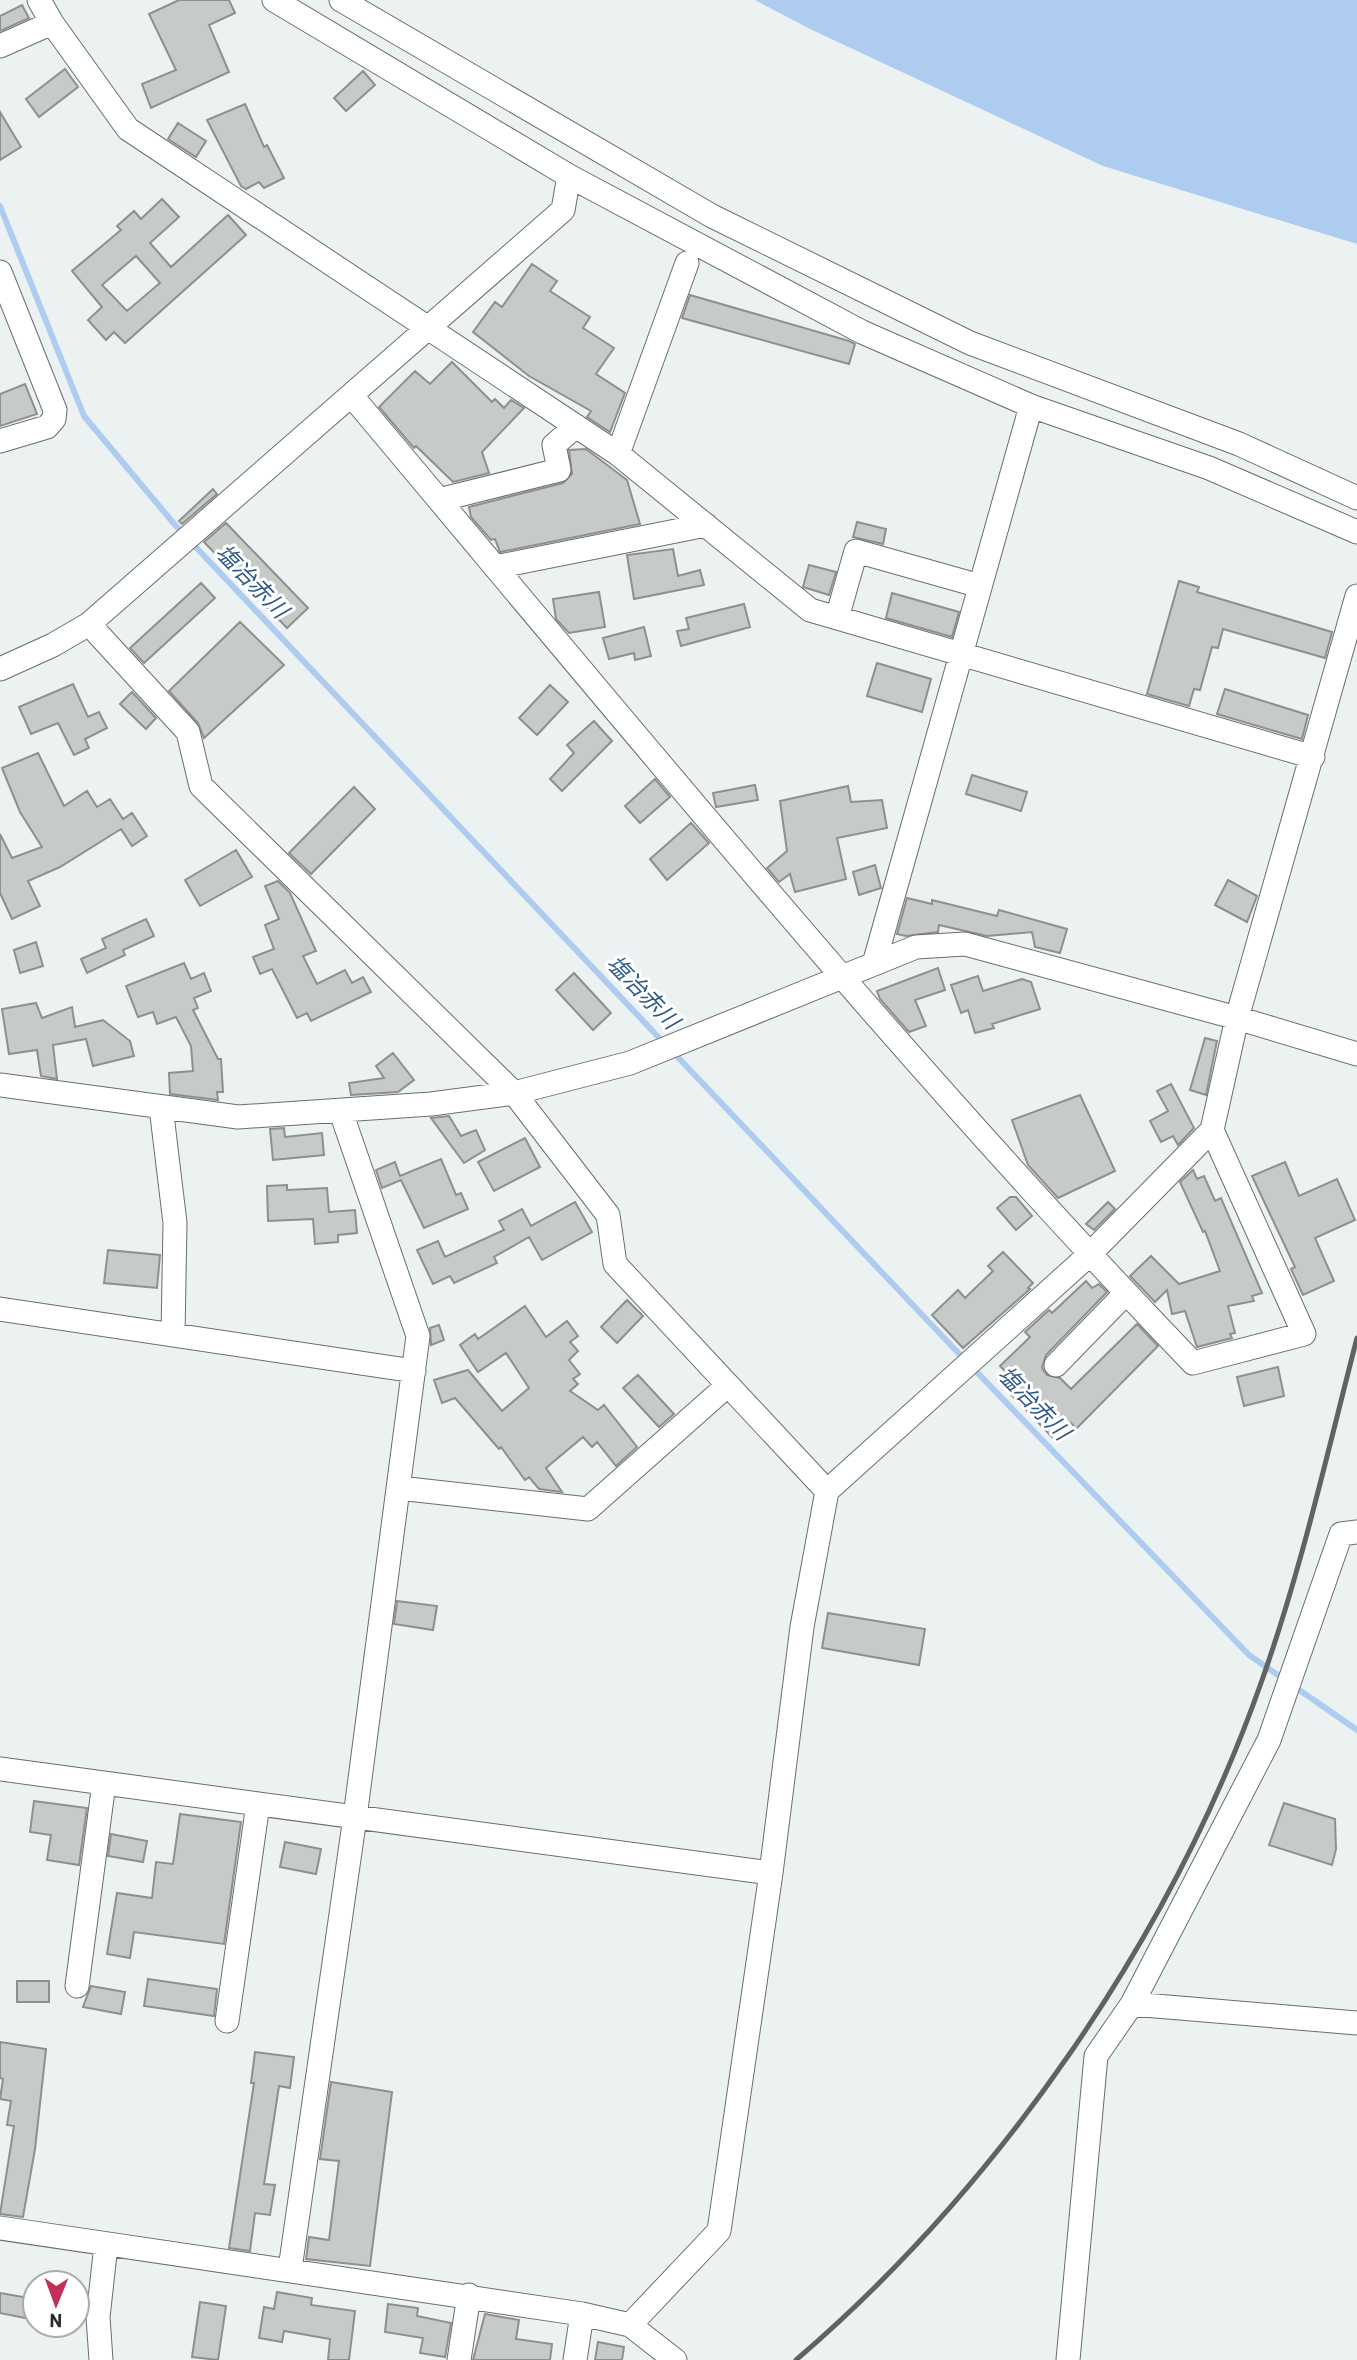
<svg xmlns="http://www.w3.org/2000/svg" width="1357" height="2360" viewBox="0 0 1357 2360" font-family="Barlow,'Noto Sans JP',sans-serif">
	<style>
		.water { fill: #aeccef }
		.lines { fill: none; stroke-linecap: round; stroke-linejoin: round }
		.stream { stroke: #aeccef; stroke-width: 6 }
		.building { fill: #c7cbc7; stroke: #8d908d; stroke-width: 2; fill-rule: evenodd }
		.minor-casing { stroke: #696e6d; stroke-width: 25 }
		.minor { stroke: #fff; stroke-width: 23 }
		.rail { stroke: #606363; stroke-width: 5 }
		.labels { text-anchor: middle; stroke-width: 6; stroke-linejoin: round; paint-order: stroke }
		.water-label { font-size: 23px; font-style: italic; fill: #2f5a87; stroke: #fff }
	</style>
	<rect width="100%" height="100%" fill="#ecf2f1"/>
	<path class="water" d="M 755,0 L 1357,0 L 1357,244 L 1103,166 L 810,29 Z"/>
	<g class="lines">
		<path class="stream" d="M 0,206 L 84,416 L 175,525 L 663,1042
			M 671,1050 L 965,1360
			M 972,1367 L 1249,1655 L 1357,1730"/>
	</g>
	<path class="building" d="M 179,0 L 229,0 L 235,13 L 209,25 L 229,72 L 151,108 L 142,84 L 176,70 L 149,14 Z
		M 22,5 L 29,18 L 0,31 L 0,16 Z
		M 65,69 L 78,87 L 39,117 L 26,99 Z
		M 363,71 L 375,85 L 346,111 L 334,98 Z
		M 245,104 L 264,147 L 267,145 L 284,178 L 264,188 L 259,182 L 246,189 L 241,186 L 207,120 Z
		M 0,112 L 21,147 L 0,160 Z
		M 178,123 L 206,141 L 196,157 L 168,139 Z
		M 162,199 L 179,217 L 150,243 L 171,267 L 228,215 L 246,235 L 125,343 L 114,332 L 106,340 L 88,320 L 102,307 L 72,271 L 121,230 L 117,226 L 134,211 L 141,219 ZM 136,256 L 160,283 L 127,311 L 102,285 Z
		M 532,264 L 557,281 L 550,291 L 590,317 L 583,328 L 614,348 L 596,374 L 625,393 L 610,432 L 587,417 L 591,411 L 529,376 L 473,332 L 495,302 L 502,307 Z
		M 690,295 L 849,341 L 855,344 L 849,364 L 682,318 Z
		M 452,362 L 492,402 L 495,399 L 504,408 L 511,400 L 524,408 L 482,452 L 489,473 L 453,482 L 416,446 L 414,448 L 379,407 L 415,371 L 430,384 Z
		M 25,384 L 37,414 L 0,426 L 0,394 Z
		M 586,449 L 627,480 L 640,524 L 500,552 L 495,539 L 491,540 L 471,517 L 469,507 L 563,483 L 572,474 L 569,450 Z
		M 213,489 L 217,494 L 182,524 L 179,521 Z
		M 857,522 L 886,529 L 883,544 L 853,537 Z
		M 226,523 L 308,608 L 287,628 L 204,542 Z
		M 673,549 L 678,576 L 700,570 L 704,585 L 634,599 L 627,555 Z
		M 809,565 L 836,572 L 829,595 L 803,587 Z
		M 1179,581 L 1199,587 L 1197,592 L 1332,632 L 1325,658 L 1223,629 L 1218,648 L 1212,647 L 1200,690 L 1194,689 L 1189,706 L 1147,694 Z
		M 201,583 L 215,598 L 144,663 L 130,648 Z
		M 599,592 L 605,627 L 569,633 L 556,619 L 553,599 Z
		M 892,593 L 959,612 L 952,637 L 886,618 Z
		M 744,604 L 750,627 L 681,646 L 677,631 L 689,629 L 686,618 Z
		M 240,622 L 284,665 L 204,738 L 198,723 L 169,691 Z
		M 644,627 L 651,656 L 635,660 L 634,653 L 609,659 L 603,638 Z
		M 877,663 L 931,679 L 922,712 L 867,696 Z
		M 73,684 L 88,717 L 99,712 L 107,728 L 85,739 L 89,748 L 74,755 L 58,723 L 31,734 L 19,707 Z
		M 550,685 L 568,702 L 537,735 L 519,718 Z
		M 1225,689 L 1308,715 L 1302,739 L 1217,714 Z
		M 132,692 L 156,718 L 146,729 L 120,704 Z
		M 594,721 L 612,741 L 562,791 L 550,779 L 574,753 L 567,745 Z
		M 38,753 L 64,806 L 87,791 L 97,807 L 110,799 L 123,819 L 132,813 L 147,836 L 132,846 L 121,829 L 60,867 L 28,881 L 40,906 L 12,919 L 0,893 L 0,834 L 12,858 L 42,847 L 20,812 L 2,768 Z
		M 972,775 L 1027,792 L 1021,811 L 966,794 Z
		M 655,779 L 670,797 L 640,823 L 625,806 Z
		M 755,785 L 758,800 L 716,807 L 713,793 Z
		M 848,786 L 851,802 L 882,800 L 887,828 L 837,838 L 846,879 L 795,892 L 790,874 L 779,882 L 767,868 L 787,851 L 780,801 Z
		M 354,787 L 375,809 L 311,874 L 289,853 Z
		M 691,823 L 709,843 L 667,880 L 650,859 Z
		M 236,850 L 252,877 L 200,906 L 185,880 Z
		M 875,865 L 881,888 L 859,895 L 853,872 Z
		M 1228,880 L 1257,896 L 1247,922 L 1215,905 Z
		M 278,881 L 290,893 L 316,951 L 303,956 L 317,984 L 345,970 L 352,983 L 363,977 L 371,992 L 311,1021 L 307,1013 L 297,1018 L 272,969 L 260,974 L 253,957 L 274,949 L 265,925 L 279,919 L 265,886 Z
		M 907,898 L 932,904 L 932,900 L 997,916 L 999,910 L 1067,929 L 1060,953 L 1035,947 L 1032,932 L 987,936 L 939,925 L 938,932 L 906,936 L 897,934 Z
		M 146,919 L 154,936 L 123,950 L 125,955 L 87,973 L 81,959 L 106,948 L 102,939 Z
		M 36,942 L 43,966 L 20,973 L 14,950 Z
		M 184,963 L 191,979 L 204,973 L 211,991 L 194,998 L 198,1008 L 193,1010 L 218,1059 L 221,1059 L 223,1092 L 217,1092 L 218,1100 L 170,1094 L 169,1073 L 193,1071 L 191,1046 L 176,1017 L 157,1024 L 153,1012 L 138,1017 L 126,986 Z
		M 938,968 L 945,990 L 915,1000 L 926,1026 L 909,1032 L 880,999 L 877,991 Z
		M 574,973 L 611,1013 L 593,1030 L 556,990 Z
		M 978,976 L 983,991 L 1022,979 L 1031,982 L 1040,1009 L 992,1024 L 994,1028 L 975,1033 L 968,1010 L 961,1013 L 951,985 Z
		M 36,1003 L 42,1018 L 72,1007 L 75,1027 L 103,1020 L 130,1041 L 134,1056 L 93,1066 L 86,1039 L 53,1045 L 57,1079 L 41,1076 L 37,1050 L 9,1054 L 2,1009 Z
		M 1205,1038 L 1217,1041 L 1206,1095 L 1190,1090 Z
		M 393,1053 L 414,1080 L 398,1092 L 351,1095 L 349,1083 L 384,1078 L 376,1066 Z
		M 1171,1084 L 1194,1128 L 1178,1145 L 1173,1136 L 1161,1142 L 1150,1121 L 1168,1111 L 1157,1091 Z
		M 1080,1095 L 1115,1171 L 1058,1198 L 1028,1165 L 1012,1120 Z
		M 449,1116 L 461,1136 L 476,1130 L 485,1150 L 464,1163 L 431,1118 Z
		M 284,1128 L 285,1137 L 322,1133 L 324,1155 L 273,1160 L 270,1129 Z
		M 525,1138 L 540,1167 L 494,1191 L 478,1162 Z
		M 441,1159 L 456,1195 L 461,1193 L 468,1209 L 424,1228 L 401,1180 L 382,1188 L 376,1170 L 395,1162 L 400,1176 Z
		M 1285,1162 L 1299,1196 L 1337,1179 L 1355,1220 L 1315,1238 L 1334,1281 L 1303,1295 L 1291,1269 L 1295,1267 L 1252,1176 Z
		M 1193,1170 L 1197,1179 L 1204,1176 L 1215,1201 L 1221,1198 L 1262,1293 L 1252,1296 L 1254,1301 L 1228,1306 L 1235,1333 L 1230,1334 L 1232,1338 L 1197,1347 L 1185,1311 L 1172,1314 L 1167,1290 L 1155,1302 L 1130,1276 L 1151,1256 L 1179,1284 L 1220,1271 L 1205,1231 L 1203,1232 L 1180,1182 Z
		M 287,1185 L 287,1190 L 327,1188 L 329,1212 L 355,1210 L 357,1233 L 338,1235 L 338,1242 L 315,1244 L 313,1219 L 268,1221 L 267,1186 Z
		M 1010,1197 L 1016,1197 L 1032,1216 L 1016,1230 L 997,1208 Z
		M 575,1202 L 592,1232 L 542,1260 L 529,1237 L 494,1257 L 497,1263 L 454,1283 L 450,1276 L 433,1284 L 417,1250 L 438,1241 L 445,1257 L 504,1230 L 499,1221 L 522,1209 L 531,1226 Z
		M 1108,1202 L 1115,1209 L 1094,1230 L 1086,1224 Z
		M 108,1250 L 160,1255 L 157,1288 L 104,1283 Z
		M 1003,1252 L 1033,1283 L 1028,1288 L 1030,1289 L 963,1348 L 932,1315 L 958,1290 L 965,1298 L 993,1271 L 988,1266 Z
		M 1086,1281 L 1092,1288 L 1099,1284 L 1107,1292 L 1046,1355 L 1042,1368 L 1047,1375 L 1060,1378 L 1071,1389 L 1137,1324 L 1158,1346 L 1076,1429 L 1071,1423 L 1055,1440 L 997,1380 L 1006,1372 L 1000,1366 L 1030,1337 L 1025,1332 L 1049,1310 L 1052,1313 Z
		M 627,1300 L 643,1316 L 617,1343 L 601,1327 Z
		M 525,1306 L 546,1337 L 567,1321 L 578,1336 L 570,1342 L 578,1351 L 569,1360 L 580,1374 L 573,1379 L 578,1384 L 570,1391 L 598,1410 L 604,1405 L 637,1447 L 616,1466 L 597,1442 L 592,1447 L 583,1437 L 546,1468 L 562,1492 L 539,1489 L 529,1477 L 525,1480 L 501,1447 L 499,1449 L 455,1398 L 442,1403 L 434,1380 L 468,1370 L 502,1411 L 529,1388 L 506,1353 L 478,1372 L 460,1345 L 475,1334 L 478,1339 Z
		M 439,1325 L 444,1340 L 431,1345 L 430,1328 Z
		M 1278,1367 L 1284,1396 L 1244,1406 L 1237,1377 Z
		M 638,1375 L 674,1414 L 659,1427 L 623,1388 Z
		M 397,1601 L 437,1606 L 433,1630 L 394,1624 Z
		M 828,1613 L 925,1629 L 919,1665 L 822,1648 Z
		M 34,1801 L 87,1808 L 79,1865 L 47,1860 L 51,1835 L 30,1832 Z
		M 1284,1803 L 1335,1819 L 1336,1849 L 1332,1865 L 1269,1845 Z
		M 180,1814 L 241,1822 L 224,1944 L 134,1932 L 130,1958 L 107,1954 L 117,1893 L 152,1898 L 156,1862 L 173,1864 Z
		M 111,1834 L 147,1841 L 143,1862 L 108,1856 Z
		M 285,1842 L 321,1849 L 316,1874 L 280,1867 Z
		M 148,1979 L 217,1989 L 214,2016 L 144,2006 Z
		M 17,1981 L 49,1981 L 49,2002 L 17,2002 Z
		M 91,1986 L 125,1992 L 121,2014 L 83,2007 Z
		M 0,2042 L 46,2049 L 35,2149 L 23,2217 L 0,2214 L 14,2126 L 7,2125 L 11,2101 L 0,2099 L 3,2079 L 0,2078 Z
		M 255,2052 L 294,2057 L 290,2088 L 279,2086 L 264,2184 L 275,2185 L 270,2215 L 255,2213 L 250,2251 L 229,2248 L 254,2083 L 251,2083 Z
		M 331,2082 L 392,2092 L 370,2266 L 306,2259 L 309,2237 L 329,2240 L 339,2161 L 320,2159 Z
		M 277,2292 L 312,2298 L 311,2305 L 355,2311 L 349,2360 L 328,2360 L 330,2339 L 284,2331 L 282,2342 L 259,2338 L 264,2307 L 274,2309 Z
		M 0,2293 L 35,2299 L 35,2320 L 0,2313 Z
		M 200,2302 L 226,2306 L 218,2360 L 192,2357 Z
		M 388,2304 L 418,2308 L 417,2316 L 451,2323 L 445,2357 L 420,2353 L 423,2338 L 385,2332 Z
		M 485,2314 L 519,2320 L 516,2339 L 552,2344 L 550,2360 L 473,2360 Z
		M 598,2342 L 624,2347 L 622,2360 L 595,2360 Z"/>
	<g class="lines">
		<g class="minor-casing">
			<path id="minor" d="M 39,0 L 52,23 L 128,129 L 618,454 L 810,610 L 1313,757
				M 274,0 L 569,176 L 862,332 L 1031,406 L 1209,468 L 1357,532
				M 341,0 L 712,216 L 970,343 L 1239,444 L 1357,498
				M 0,46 L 52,23
				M 0,272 L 55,410 L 54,419 L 47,427 L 0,441
				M 351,395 C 626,722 896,1054 1193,1363 L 1304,1334 L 1212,1130
				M 618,454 L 687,263
				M 439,500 L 559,470 L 554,445 L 576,426
				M 495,567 L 706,525
				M 837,618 L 856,551 L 980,586
				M 89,624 L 188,732 L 201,786 L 514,1093 L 608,1215 L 615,1264 L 827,1491
				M 0,669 L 53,645 L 89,624 L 563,210 L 569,176
				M 874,964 L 1031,406
				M 0,1085 L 238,1117 L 431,1104 L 514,1093 L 630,1063 L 916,947 L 965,944 L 1237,1018 L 1357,1054
				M 161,1107 L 175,1223 L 173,1335
				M 0,1309 L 414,1371
				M 1056,1365 L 1126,1293
				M 399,1488 L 588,1509 L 728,1385
				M 0,1769 L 771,1873
				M 77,1986 L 104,1783
				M 1132,2004 L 1357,2023
				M 227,2021 L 258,1804
				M 0,2228 L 582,2314 L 630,2325 L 675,2360
				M 290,2269 L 355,1817 L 418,1336 L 341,1112
				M 630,2325 L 719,2231 L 771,1873 L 802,1627 L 827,1491 L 1089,1255 L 1212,1130 L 1237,1018 L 1357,596
				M 101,2360 L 98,2317 L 106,2245
				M 459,2360 L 469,2295
				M 575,2360 L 582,2314
				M 1068,2360 L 1096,2056 L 1132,2004 L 1269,1740 L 1341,1534 L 1357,1532"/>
		</g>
		<use href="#minor" class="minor"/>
		<path class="rail" d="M 796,2360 C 1000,2185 1171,1938 1261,1683 C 1301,1571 1327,1454 1357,1338"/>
	</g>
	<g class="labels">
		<g class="water-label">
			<text transform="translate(252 581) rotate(46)" y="8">塩冶赤川</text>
			<text transform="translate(643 992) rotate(46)" y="8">塩冶赤川</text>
			<text transform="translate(1034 1403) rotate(46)" y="8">塩冶赤川</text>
		</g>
	</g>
	<g transform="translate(56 2304) rotate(181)"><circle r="33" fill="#ffffff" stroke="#a9aaaa" stroke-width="2"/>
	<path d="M0-5L12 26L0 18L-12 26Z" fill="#c03058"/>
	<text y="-10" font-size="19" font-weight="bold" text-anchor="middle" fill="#292b2b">N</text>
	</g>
</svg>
